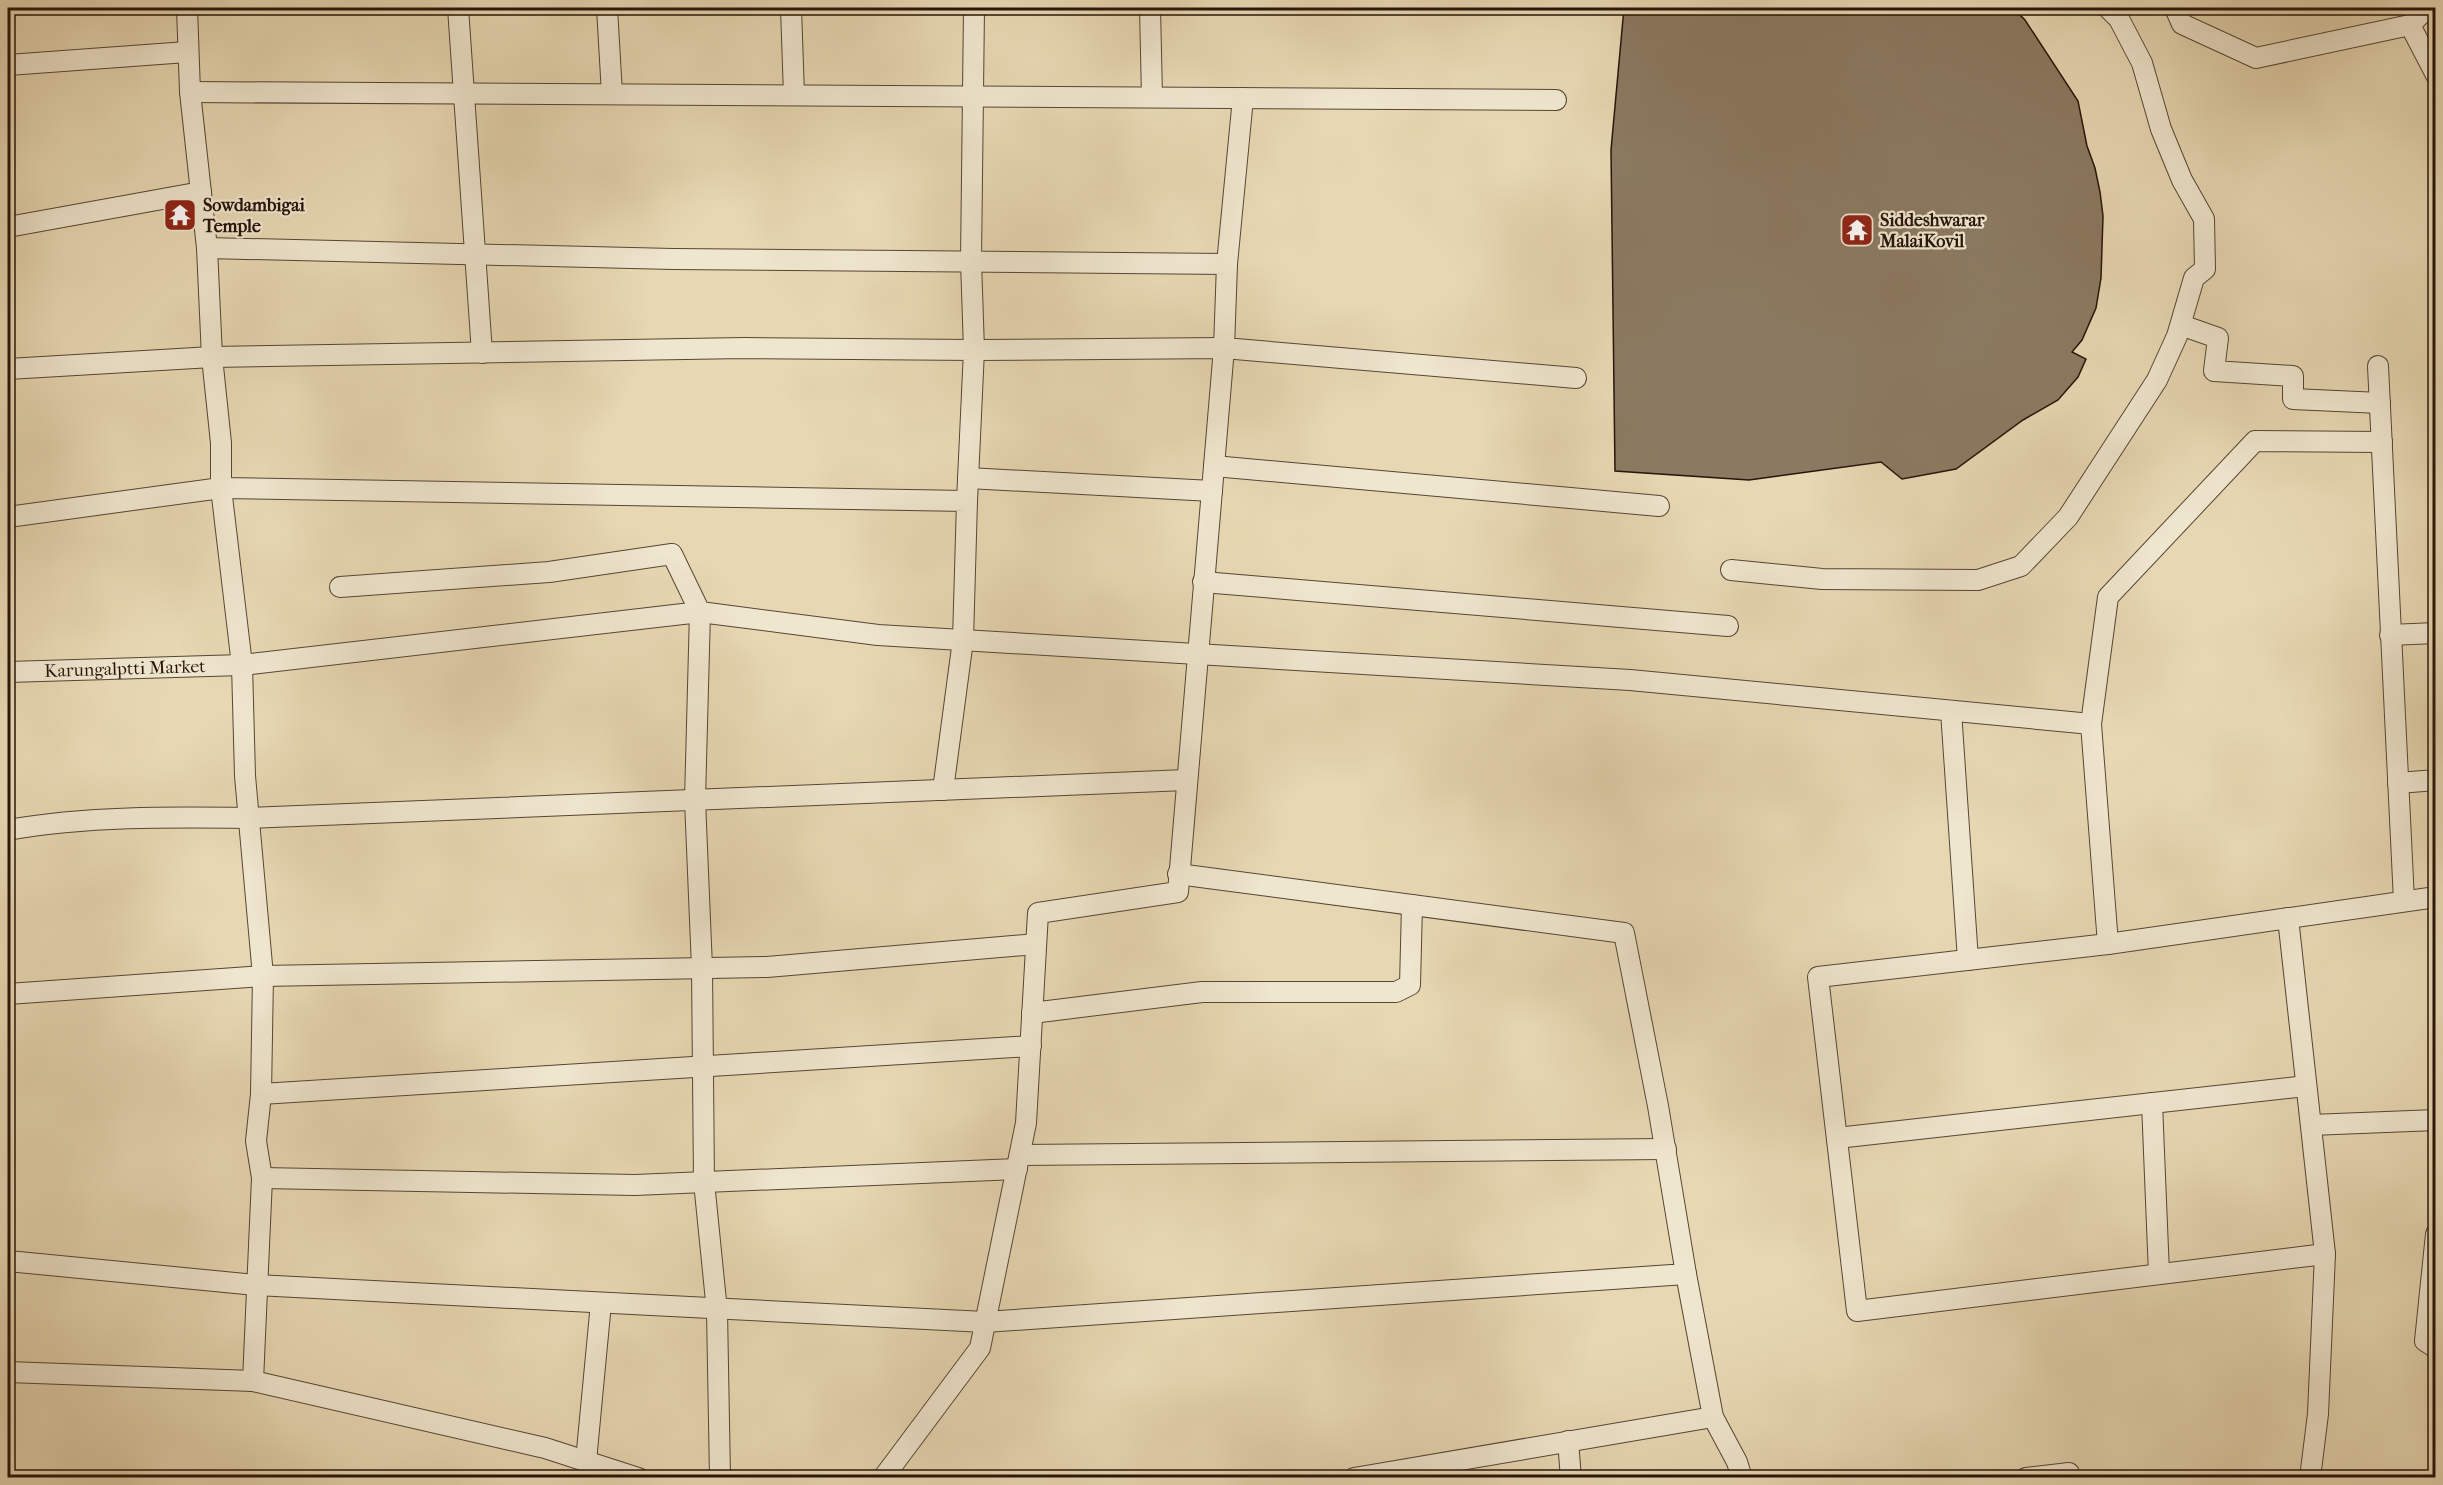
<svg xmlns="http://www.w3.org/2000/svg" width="2443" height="1485" viewBox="0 0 2443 1485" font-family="'IM FELL French Canon',serif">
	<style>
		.building { fill: #8b7a62; stroke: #27140b; stroke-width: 1.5 }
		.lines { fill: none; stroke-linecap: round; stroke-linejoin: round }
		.minor-casing { stroke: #574535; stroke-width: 22 }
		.minor { stroke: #efe6ce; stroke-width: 20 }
		.labels { text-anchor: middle; stroke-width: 4.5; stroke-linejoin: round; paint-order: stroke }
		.poi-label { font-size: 18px; font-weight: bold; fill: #27140b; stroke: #efe6ce; text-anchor: start }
		.street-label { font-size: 18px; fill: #27140b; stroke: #efe6ce }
	</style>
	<rect width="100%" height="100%" fill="#e7d8b3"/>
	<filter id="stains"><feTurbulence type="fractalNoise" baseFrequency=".00333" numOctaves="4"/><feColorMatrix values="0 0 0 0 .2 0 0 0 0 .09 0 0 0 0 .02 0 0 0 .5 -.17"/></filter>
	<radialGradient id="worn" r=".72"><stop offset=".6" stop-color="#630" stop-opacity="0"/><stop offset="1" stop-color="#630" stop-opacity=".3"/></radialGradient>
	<path class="building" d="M 1624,8 L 2013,8 L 2025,20 L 2078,101 L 2087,146 L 2095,168 L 2100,192 L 2103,216 L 2101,278 L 2096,308 L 2082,340 L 2072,352 L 2086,359 L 2078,377 L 2058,400 L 2023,420 L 1956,469 L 1902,479 L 1881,462 L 1749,480 L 1615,471 L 1611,150 Z"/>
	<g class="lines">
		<g class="minor-casing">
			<g id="minor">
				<path d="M 187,8 L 190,92 L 207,248 L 212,357 L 221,443 L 221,488 L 242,665 L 245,776 L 263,976 L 261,1094 L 256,1141 L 262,1178 L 253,1381"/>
				<path d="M 458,8 L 482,353"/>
				<path d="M 607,8 L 612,94"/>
				<path d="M 791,8 L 794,95"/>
				<path d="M 1150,8 L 1152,97"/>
				<path d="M 2175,8 L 2182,24 L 2256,58 L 2410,25"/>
				<path d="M 2427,8 L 2410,25 L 2436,75"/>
				<path d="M 8,65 L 187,52"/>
				<path d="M 190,92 L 1556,100"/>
				<path d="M 8,227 L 201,192"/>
				<path d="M 207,248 L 673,259 L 1227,264 L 1224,348 L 1576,378"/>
				<path d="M 1227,264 L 1243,98"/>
				<path d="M 2181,325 L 2218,338 L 2214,371 L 2293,376 L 2293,399 L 2380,403"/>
				<path d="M 2378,366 L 2404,901"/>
				<path d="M 8,369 L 212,357 L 744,348 L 974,350 L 967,501"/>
				<path d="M 1214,466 L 1659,506"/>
				<path d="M 968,478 L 1212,491"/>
				<path d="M 8,517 L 221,488 L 967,501 L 963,640 L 943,790"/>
				<path d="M 1731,570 L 1822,579 L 1978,580 L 2021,566 L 2068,517 L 2157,380 L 2177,336 L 2194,278 L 2205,269 L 2204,219 L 2182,180 L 2161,129 L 2142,63 L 2119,19 L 2108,8"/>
				<path d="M 1203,582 L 1728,626"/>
				<path d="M 340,587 L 549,572 L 672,554 L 700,612 L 878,635 L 1630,680 L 2091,724 L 2108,944 L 2436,897"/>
				<path d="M 2390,635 L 2436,633"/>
				<path id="s1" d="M 8,672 L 242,665 L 700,612 L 695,800 L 702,968 L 704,1182 L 717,1311 L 720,1478"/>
				<path d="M 1951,711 L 1968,960"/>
				<path d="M 2091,724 L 2108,597 L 2255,441 L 2382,442"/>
				<path d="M 2398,783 L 2436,780"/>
				<path d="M 8,830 C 87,816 169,817 249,818 L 1186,780"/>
				<path d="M 2288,918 L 2325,1254 L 2318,1414 L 2310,1478"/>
				<path d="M 2108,944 L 1818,977 L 1857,1311 L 2325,1254"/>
				<path d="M 8,994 L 263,976 L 767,967 L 1036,944"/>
				<path d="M 1032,1013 L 1202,992 L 1396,992 L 1410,985 L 1412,905"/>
				<path d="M 261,1094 L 1031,1046"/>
				<path d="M 2152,1103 L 2159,1274"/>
				<path d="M 2311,1125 L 2436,1120"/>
				<path d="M 1837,1138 L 2306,1086"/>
				<path d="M 1020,1155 L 1666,1149"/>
				<path d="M 262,1178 L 635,1185 L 1017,1169"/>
				<path d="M 2436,1234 L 2425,1341 L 2436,1348"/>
				<path d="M 8,1261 L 256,1285 L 985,1322 L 1686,1274 L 1658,1106 L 1624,933 L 1178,874"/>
				<path d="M 1686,1274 L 1713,1417 L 1737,1462 L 1742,1478"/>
				<path d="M 8,1372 L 253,1381 L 545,1448 L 638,1478"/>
				<path d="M 1568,1441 L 1571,1478"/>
				<path d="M 586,1461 L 601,1303"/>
				<path d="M 883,1478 L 980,1348 L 1026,1123 L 1038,913 L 1178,892 L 1224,348 L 974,350 L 971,261 L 974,8"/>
				<path d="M 1354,1478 L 1713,1417"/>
				<path d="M 2026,1478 L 2069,1473 L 2070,1478"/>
			</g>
		</g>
		<use href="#minor" class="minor"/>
	</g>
	<defs>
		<g id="temple-square" transform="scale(1.725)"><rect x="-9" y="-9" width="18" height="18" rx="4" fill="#8f2418" stroke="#efe6ce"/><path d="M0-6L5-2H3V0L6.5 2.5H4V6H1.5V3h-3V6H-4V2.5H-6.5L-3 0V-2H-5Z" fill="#fff"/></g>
	</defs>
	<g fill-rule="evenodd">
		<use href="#temple-square" x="180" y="215"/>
		<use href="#temple-square" x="1857" y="230"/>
	</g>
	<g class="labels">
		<g class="poi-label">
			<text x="203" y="211">Sowdambigai<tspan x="203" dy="21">Temple</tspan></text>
			<text x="1880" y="226">Siddeshwarar<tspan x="1880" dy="21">MalaiKovil</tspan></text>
		</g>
		<g class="street-label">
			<text dy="6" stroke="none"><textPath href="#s1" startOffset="117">Karungalptti Market</textPath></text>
		</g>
	</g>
	<rect width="2443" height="1485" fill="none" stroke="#e7d8b3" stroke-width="30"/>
	<rect x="9" y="9" width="2425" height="1467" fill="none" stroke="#27140b" stroke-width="3"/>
	<rect x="15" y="15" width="2413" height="1455" fill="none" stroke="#27140b" stroke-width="1.5"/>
	<rect width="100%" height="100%" filter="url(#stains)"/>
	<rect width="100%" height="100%" fill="url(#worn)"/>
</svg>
